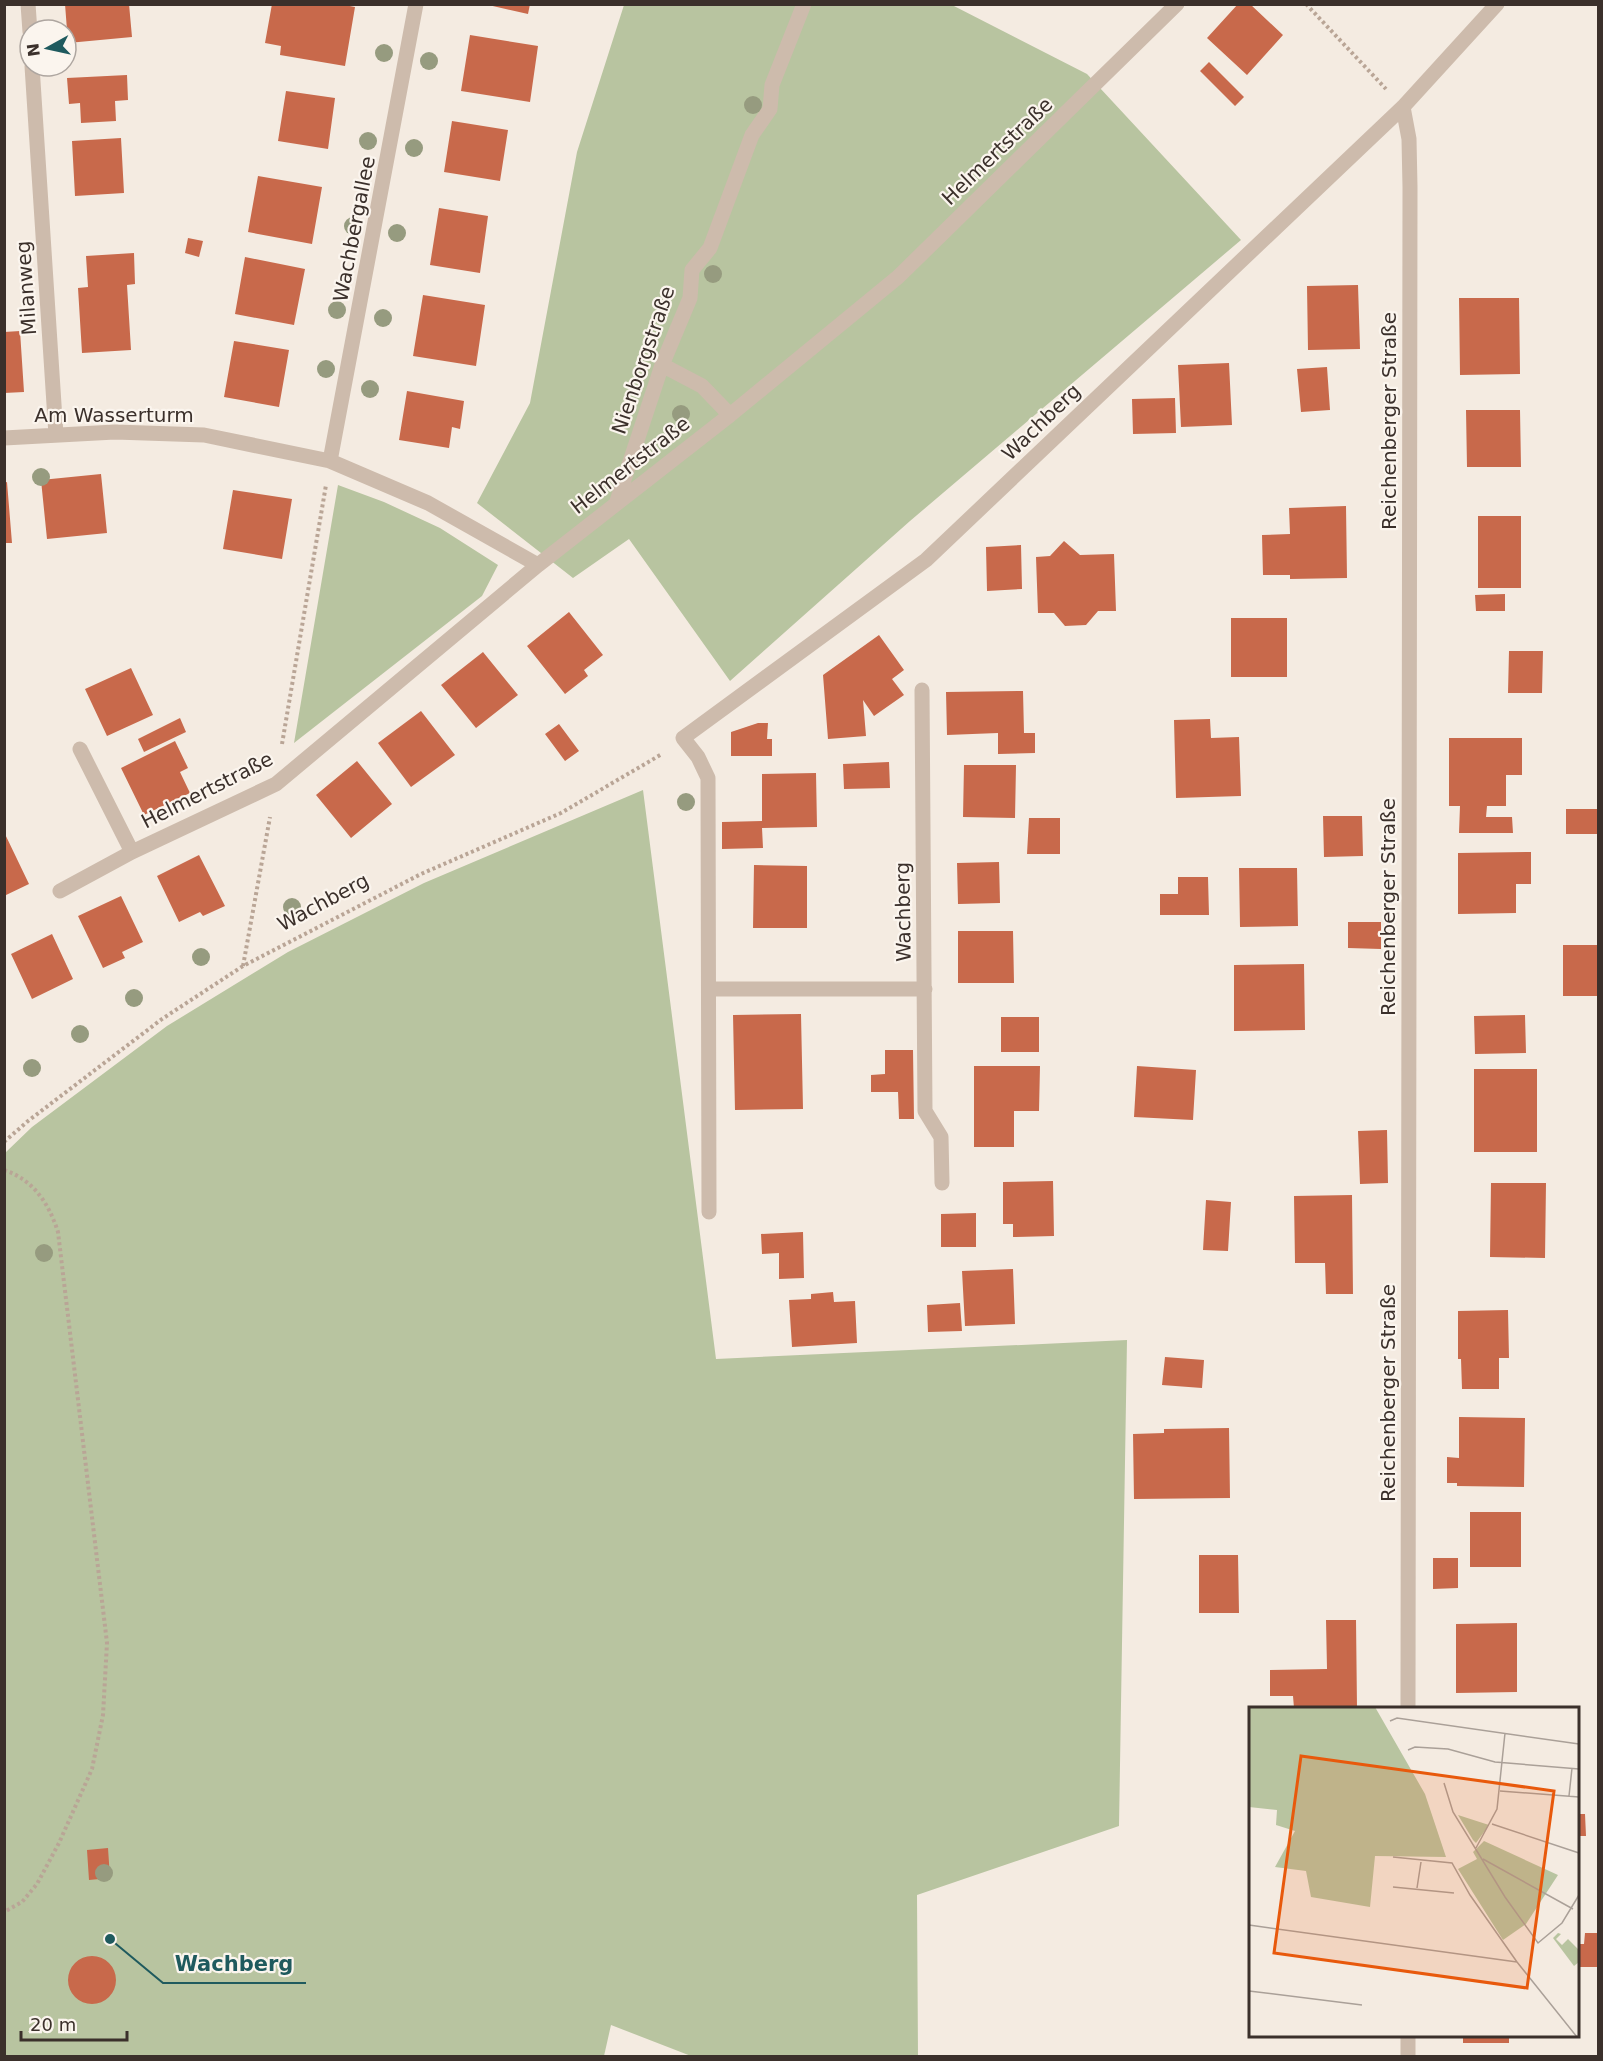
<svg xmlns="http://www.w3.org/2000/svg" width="1603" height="2061" viewBox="0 0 1603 2061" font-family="'DejaVu Sans',sans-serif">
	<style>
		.green { fill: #b8c4a0 }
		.building { fill: #c8694b }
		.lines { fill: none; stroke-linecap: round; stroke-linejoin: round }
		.path { stroke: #b9a596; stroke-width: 4; stroke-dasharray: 3 3; stroke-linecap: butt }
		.minor { stroke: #cdbbac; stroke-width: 15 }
		.tree { fill: #969b7f }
		.labels { text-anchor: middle; stroke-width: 4.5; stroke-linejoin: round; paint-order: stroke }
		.street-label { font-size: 20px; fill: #3b302b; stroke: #fbf5ee }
		.inset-road { fill: none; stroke: #aaa098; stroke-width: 1.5 }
		.view { fill: #e8590c; fill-opacity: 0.15; stroke: #e8590c; stroke-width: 3 }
		.inset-edge { fill: none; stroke: #3b302b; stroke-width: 3 }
		.leader { fill: none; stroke: #1f5a5e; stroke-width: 2 }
		.callout-dot { fill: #1f5a5e; stroke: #fbf5ee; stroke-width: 2 }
		.callout-label { font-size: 21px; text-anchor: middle; font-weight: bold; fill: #1f5a5e; stroke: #fbf5ee; stroke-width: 4.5; stroke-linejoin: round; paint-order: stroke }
	</style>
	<rect width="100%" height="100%" fill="#f4ebe1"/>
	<path class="green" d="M 624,5 L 952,5 L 1087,74 L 1241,240 L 910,521 L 730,681 L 629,539 L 573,578 L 477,503 L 530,403 L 577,152 Z
		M 338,485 L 384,502 L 440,528 L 498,565 L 482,596 L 294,743 Z
		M 643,790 L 716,1359 L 1127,1340 L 1119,1826 L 917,1895 L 918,2056 L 691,2056 L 611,2025 L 604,2056 L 5,2056 L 5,1153 L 32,1127 L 167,1026 L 288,952 L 424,883 Z"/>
	<path class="building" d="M 65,4 L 129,4 L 132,37 L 68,43 Z
		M 272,4 L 339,4 L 355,7 L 345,66 L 280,55 L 281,46 L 265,43 Z
		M 484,4 L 530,4 L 528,14 Z
		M 1238,4 L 1250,4 L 1283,35 L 1247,75 L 1207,38 Z
		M 470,35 L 538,46 L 530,102 L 461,91 Z
		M 1209,62 L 1244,97 L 1235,106 L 1200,71 Z
		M 127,75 L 128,100 L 115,101 L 116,121 L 81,123 L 80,103 L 69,104 L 67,78 Z
		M 286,91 L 335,98 L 328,149 L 278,141 Z
		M 452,121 L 508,130 L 500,181 L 444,172 Z
		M 121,138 L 124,193 L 75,196 L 72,141 Z
		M 258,176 L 322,187 L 312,244 L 248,232 Z
		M 439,208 L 488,216 L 480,273 L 430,265 Z
		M 188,238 L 203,241 L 199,257 L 185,253 Z
		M 134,253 L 135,284 L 127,285 L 131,350 L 82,353 L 78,288 L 88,287 L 86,256 Z
		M 245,257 L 305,269 L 294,325 L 235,314 Z
		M 1358,285 L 1360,349 L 1308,350 L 1307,286 Z
		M 423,295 L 485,305 L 476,366 L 413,356 Z
		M 1459,298 L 1519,298 L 1520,374 L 1460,375 Z
		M 20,331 L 24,392 L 4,393 L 4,332 Z
		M 234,341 L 289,350 L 279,407 L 224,397 Z
		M 1229,363 L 1232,425 L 1181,427 L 1178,365 Z
		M 1327,367 L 1330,410 L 1301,412 L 1297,369 Z
		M 407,391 L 464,401 L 460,429 L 452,427 L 449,448 L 399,440 Z
		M 1175,398 L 1176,433 L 1133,434 L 1132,399 Z
		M 1466,410 L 1520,410 L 1521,467 L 1467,467 Z
		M 101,474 L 107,533 L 47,539 L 41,480 Z
		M 7,482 L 12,543 L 4,543 L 4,483 Z
		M 233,490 L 292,499 L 282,559 L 223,549 Z
		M 1346,506 L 1347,578 L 1290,579 L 1290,575 L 1263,575 L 1262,535 L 1290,534 L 1289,508 Z
		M 1478,516 L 1521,516 L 1521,588 L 1478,588 Z
		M 1064,541 L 1080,555 L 1114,554 L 1116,611 L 1098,611 L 1086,625 L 1065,626 L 1054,613 L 1038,613 L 1036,557 L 1050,556 Z
		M 1021,545 L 1022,589 L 987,591 L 986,547 Z
		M 1505,594 L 1505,611 L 1476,611 L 1475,595 Z
		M 569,612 L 603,655 L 584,670 L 588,676 L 565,694 L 527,646 Z
		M 1231,618 L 1287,618 L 1287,677 L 1231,677 Z
		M 879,635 L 904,670 L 892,679 L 904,695 L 874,716 L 863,700 L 866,736 L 828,739 L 823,675 Z
		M 1509,651 L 1543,651 L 1542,693 L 1508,693 Z
		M 483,652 L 518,695 L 476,728 L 441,685 Z
		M 131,668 L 153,715 L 107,736 L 85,689 Z
		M 1023,691 L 1024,733 L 1035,733 L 1035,753 L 998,754 L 998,733 L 947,735 L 946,692 Z
		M 421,711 L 455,755 L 411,787 L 378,743 Z
		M 180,718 L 186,732 L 144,752 L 138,739 Z
		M 1210,719 L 1211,738 L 1239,737 L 1241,796 L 1176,798 L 1174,720 Z
		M 758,723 L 768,723 L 767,739 L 772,739 L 772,756 L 731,756 L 731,732 Z
		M 559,724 L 579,751 L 565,761 L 545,734 Z
		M 1449,738 L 1522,738 L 1522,775 L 1506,775 L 1506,806 L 1487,806 L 1486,817 L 1512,817 L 1513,833 L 1459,833 L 1460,806 L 1449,806 Z
		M 175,741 L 188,768 L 180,772 L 190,793 L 144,815 L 121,768 Z
		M 357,761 L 392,804 L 351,838 L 316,795 Z
		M 889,762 L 890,788 L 844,789 L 843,764 Z
		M 964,765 L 1016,765 L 1015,818 L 963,817 Z
		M 816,773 L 817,827 L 762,828 L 763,848 L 722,849 L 722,822 L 762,821 L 762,774 Z
		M 1566,809 L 1598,809 L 1598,834 L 1566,834 Z
		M 1323,816 L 1362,816 L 1363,856 L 1324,857 Z
		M 1029,818 L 1060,818 L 1060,854 L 1027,854 Z
		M 4,832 L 29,884 L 4,896 Z
		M 1531,852 L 1531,884 L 1516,884 L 1516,913 L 1458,914 L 1458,853 Z
		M 199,855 L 225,906 L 203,916 L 200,912 L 179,922 L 157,876 Z
		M 999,862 L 1000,903 L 958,904 L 957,863 Z
		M 754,865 L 807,866 L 807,928 L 753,928 Z
		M 1239,868 L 1297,868 L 1298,926 L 1240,927 Z
		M 1178,877 L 1208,877 L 1209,915 L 1160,915 L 1160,894 L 1178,894 Z
		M 121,896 L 143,942 L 122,952 L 125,958 L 103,968 L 78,916 Z
		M 1348,922 L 1381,922 L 1381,949 L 1348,948 Z
		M 958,931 L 1013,931 L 1014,983 L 958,983 Z
		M 52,934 L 73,979 L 32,999 L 11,954 Z
		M 1563,945 L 1598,945 L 1598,996 L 1563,996 Z
		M 1304,964 L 1305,1030 L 1234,1031 L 1234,965 Z
		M 801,1014 L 803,1109 L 735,1110 L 733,1015 Z
		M 1525,1015 L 1526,1053 L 1475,1054 L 1474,1016 Z
		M 1001,1017 L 1039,1017 L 1039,1052 L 1001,1052 Z
		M 885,1050 L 913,1050 L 914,1119 L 899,1119 L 898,1092 L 871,1092 L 871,1075 L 885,1074 Z
		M 974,1066 L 1040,1066 L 1039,1111 L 1014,1111 L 1014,1147 L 974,1147 Z
		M 1137,1066 L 1196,1070 L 1193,1120 L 1134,1117 Z
		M 1474,1069 L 1537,1069 L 1537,1152 L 1474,1152 Z
		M 1387,1130 L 1388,1183 L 1360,1184 L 1358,1131 Z
		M 1053,1181 L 1054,1236 L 1013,1237 L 1013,1224 L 1003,1224 L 1003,1182 Z
		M 1491,1183 L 1546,1183 L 1545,1258 L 1490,1257 Z
		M 1352,1195 L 1353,1294 L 1326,1294 L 1325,1263 L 1295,1263 L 1294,1196 Z
		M 1206,1200 L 1231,1202 L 1228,1251 L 1203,1250 Z
		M 976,1213 L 976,1247 L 941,1247 L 941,1214 Z
		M 803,1232 L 804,1278 L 779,1279 L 779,1253 L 762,1254 L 761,1234 Z
		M 1013,1269 L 1015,1324 L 965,1326 L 962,1271 Z
		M 833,1292 L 834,1302 L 855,1301 L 857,1343 L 792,1347 L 789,1300 L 811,1299 L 811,1294 Z
		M 960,1303 L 962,1331 L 928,1332 L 927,1305 Z
		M 1508,1310 L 1509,1358 L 1499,1358 L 1499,1389 L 1462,1389 L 1461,1359 L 1458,1359 L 1458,1311 Z
		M 1165,1357 L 1204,1360 L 1202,1388 L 1162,1385 Z
		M 1459,1417 L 1525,1418 L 1524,1487 L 1457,1486 L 1457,1483 L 1447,1483 L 1447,1457 L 1459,1458 Z
		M 1229,1428 L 1230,1498 L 1134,1499 L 1133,1434 L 1164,1433 L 1164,1429 Z
		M 1470,1512 L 1521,1512 L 1521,1567 L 1470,1567 Z
		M 1199,1555 L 1238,1555 L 1239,1613 L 1199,1613 Z
		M 1433,1558 L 1458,1558 L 1458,1588 L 1433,1589 Z
		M 1326,1620 L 1356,1620 L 1357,1708 L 1294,1708 L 1293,1696 L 1270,1696 L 1270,1670 L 1327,1669 Z
		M 1517,1623 L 1517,1692 L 1456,1693 L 1456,1624 Z
		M 1578,1814 L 1585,1814 L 1586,1836 L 1578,1836 Z
		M 108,1848 L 110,1878 L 89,1880 L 87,1850 Z
		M 1585,1933 L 1598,1933 L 1598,1967 L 1578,1967 L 1578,1944 L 1584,1944 Z
		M68 1980a24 24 0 1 1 48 0a24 24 0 1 1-48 0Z
		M 1463,2036 L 1509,2036 L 1509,2043 L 1463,2043 Z"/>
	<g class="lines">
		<path class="path" d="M 1306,4 L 1386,89
			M 282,744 L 326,485
			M 243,966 L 270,817
			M 4,1142 L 28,1121 L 162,1019 L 243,966 L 421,874 L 561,813 L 662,754
			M 4,1170 C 34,1180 49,1204 58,1232 L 107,1643 L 103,1715 L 92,1769 L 59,1843 L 37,1884 L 22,1902 L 4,1912"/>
		<path class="minor" d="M 28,4 L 30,32
			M 32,66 L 56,435
			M 1403,107 L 1409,139 L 1410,187 L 1408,1708
			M 662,365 L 702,386 L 730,415
			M 4,438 L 115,432 L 204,435 L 330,461 L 428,503 L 538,565
			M 330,461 L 416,4
			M 617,501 L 662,365 L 690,298 L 692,270 L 710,248 L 752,135 L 770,109 L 772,85 L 804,4
			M 922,690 L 925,1111 L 941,1137 L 942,1183
			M 80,749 L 132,852
			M 60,891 L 132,852 L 276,784 L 538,565 L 730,415 L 898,277 L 1177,4
			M 710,989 L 925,989
			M 709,1212 L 708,778 L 698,757 L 683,738 L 926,560 L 1403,107 L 1497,4
			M 1408,2056 L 1408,2036"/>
	</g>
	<g class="tree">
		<circle cx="384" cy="53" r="9"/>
		<circle cx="429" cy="61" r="9"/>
		<circle cx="753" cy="105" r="9"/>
		<circle cx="368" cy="141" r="9"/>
		<circle cx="414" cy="148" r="9"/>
		<circle cx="353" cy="226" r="9"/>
		<circle cx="397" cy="233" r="9"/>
		<circle cx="713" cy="274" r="9"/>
		<circle cx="337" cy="310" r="9"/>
		<circle cx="383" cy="318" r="9"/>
		<circle cx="326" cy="369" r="9"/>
		<circle cx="370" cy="389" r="9"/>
		<circle cx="681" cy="414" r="9"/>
		<circle cx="41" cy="477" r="9"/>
		<circle cx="686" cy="802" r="9"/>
		<circle cx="292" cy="907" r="9"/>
		<circle cx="201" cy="957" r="9"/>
		<circle cx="134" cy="998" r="9"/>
		<circle cx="80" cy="1034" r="9"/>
		<circle cx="32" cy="1068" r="9"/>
		<circle cx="44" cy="1253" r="9"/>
		<circle cx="104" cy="1873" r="9"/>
	</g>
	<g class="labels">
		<g class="street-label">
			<text transform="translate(997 151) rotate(-44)" y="7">Helmertstraße</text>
			<text transform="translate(354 229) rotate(-79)" y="7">Wachbergallee</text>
			<text transform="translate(26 288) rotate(-94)" y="7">Milanweg</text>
			<text transform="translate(643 360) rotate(-71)" y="7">Nienborgstraße</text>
			<text x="114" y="422">Am Wasserturm</text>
			<text transform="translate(1389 421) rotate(-90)" y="7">Reichenberger Straße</text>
			<text transform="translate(1041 422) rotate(-44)" y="7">Wachberg</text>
			<text transform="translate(630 465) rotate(-38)" y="7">Helmertstraße</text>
			<text transform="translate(207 790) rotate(-27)" y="7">Helmertstraße</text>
			<text transform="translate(323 902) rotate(-28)" y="7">Wachberg</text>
			<text transform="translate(1388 907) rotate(-90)" y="7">Reichenberger Straße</text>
			<text transform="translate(903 912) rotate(-91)" y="7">Wachberg</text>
			<text transform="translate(1388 1393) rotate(-90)" y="7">Reichenberger Straße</text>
		</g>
	</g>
	<g transform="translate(1249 1707)">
		<rect width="330" height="330" fill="#f4ebe1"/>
		<path d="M 0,0 L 126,0 L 176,87 L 197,150 L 126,149 L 121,200 L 62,190 L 57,164 L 26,160 L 46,124 L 27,118 L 28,103 L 0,100 ZM 209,108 L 240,118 L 227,136 L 224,133 ZM 235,134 L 309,168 L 277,217 L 254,233 L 209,162 L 228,152 L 224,145 ZM 309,226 L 312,227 L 307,232 L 313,238 L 319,232 L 330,243 L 330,255 L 325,259 L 304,231 Z" fill="#b8c4a0"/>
		<path class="inset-road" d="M 141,14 L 148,11 L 330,37M 159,43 L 166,40 L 199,42 L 246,55 L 330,62M 195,76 L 204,105 L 256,190 L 289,236 L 313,216 L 330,188M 251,84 L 330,90M 320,89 L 323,61M 243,117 L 330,146M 227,141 L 248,102 L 256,26M 144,150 L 203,156 L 221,188 L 268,255 L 328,330M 234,152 L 324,202M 144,180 L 205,186M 168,181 L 172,155M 0,218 L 268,255M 0,284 L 113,298"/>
		<path class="view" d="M 52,49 L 305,84 L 278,281 L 25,246 Z"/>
		<rect width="330" height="330" class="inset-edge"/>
	</g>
	<path class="leader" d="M110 1939L163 1983H306"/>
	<circle class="callout-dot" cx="110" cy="1939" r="6"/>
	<g class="callout-label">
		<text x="234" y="1971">Wachberg</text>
	</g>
	<rect width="1603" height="2061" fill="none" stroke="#3b302b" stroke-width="12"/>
	<g transform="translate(48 48) rotate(262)"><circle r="28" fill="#fbf5ee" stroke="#aea6a0" stroke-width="1.5"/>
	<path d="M0-4.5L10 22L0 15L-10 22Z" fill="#1f5a5e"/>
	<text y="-9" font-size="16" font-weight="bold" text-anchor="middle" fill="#3b302b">N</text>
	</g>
	<path d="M21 2031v9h106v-9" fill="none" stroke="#3b302b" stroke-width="3"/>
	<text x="30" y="2031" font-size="18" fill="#3b302b" stroke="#fbf5ee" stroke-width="4.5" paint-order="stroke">20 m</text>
</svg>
